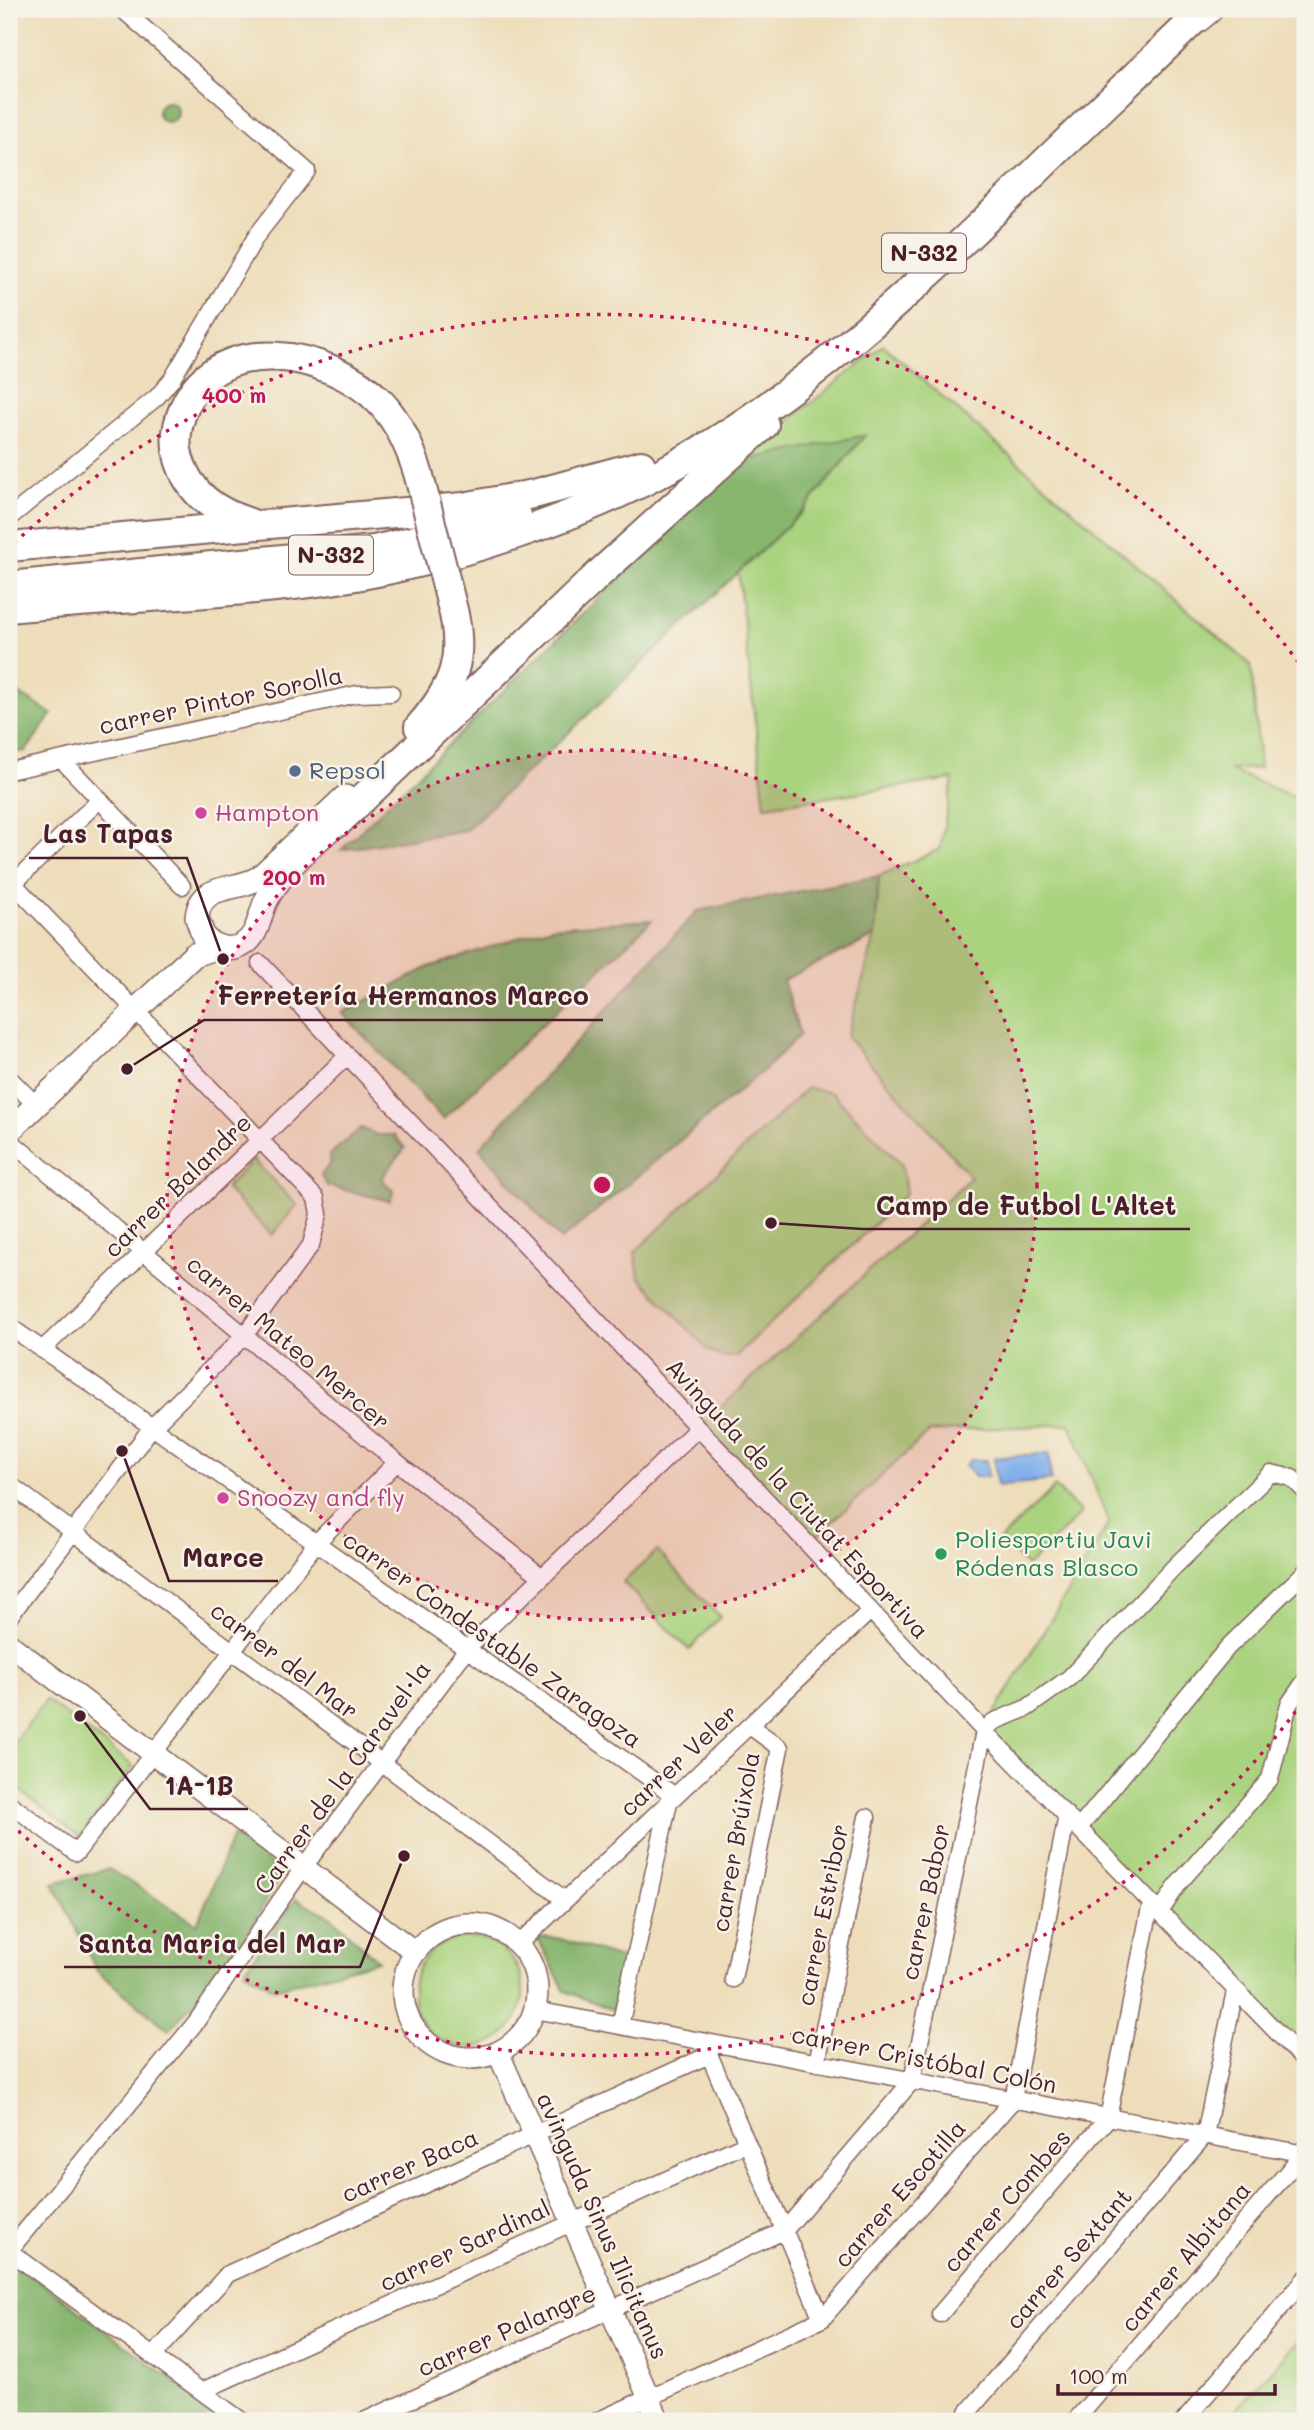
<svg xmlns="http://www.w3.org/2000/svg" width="1314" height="2430" viewBox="0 0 1314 2430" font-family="Mali,sans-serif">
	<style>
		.green { fill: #aad37f; stroke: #7a7955; stroke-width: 2 }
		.forest { fill: #87b56e; stroke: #686a4c; stroke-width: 2 }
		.water { fill: #81afeb; stroke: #66678b; stroke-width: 2 }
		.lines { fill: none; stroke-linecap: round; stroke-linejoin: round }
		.minor-casing { stroke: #83625d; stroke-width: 19 }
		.tertiary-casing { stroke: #83625d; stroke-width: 24 }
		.secondary-casing { stroke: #83625d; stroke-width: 26 }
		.trunk-casing { stroke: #83625d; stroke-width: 32 }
		.motorway-casing { stroke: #83625d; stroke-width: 33 }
		.minor { stroke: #fff; stroke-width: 16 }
		.tertiary { stroke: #fff; stroke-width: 21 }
		.secondary { stroke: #fff; stroke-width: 23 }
		.trunk { stroke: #fff; stroke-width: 28 }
		.motorway { stroke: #fff; stroke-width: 30 }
		.trunk-bridge-casing { stroke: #83625d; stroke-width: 32; stroke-linecap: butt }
		.trunk-bridge { stroke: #fff; stroke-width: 28 }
		.ring { fill: none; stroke: #c2185b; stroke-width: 3.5; stroke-dasharray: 3.5 7 }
		.service-dot { fill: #5c6f8a; stroke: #f7f3e8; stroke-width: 2.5 }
		.hotel-dot { fill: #d1479c; stroke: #f7f3e8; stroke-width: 2.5 }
		.leisure-dot { fill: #2e9e5b; stroke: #f7f3e8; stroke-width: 2.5 }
		.labels { text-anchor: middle; stroke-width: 5; stroke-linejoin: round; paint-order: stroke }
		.shield { fill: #f7f3e8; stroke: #7e5f64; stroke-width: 2 }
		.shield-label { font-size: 23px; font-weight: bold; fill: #4a1f2b }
		.street-label { font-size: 24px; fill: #4a1f2b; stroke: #f7f3e8 }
		.service-label { font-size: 24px; fill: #4e5e75; stroke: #f7f3e8; text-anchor: start }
		.hotel-label { font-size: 24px; fill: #b23c85; stroke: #f7f3e8; text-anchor: start }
		.leisure-label { font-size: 24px; fill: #27864d; stroke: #f7f3e8; text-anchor: start }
		.centre { fill: #c2185b; stroke: #f7f3e8; stroke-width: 3.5 }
		.ring-label { font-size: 21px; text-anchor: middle; font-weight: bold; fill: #c2185b; stroke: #f7f3e8; stroke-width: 5; stroke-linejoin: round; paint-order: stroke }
		.leader { fill: none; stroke: #4a1f2b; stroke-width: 2.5 }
		.callout-dot { fill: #4a1f2b; stroke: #f7f3e8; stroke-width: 2.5 }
		.callout-label { font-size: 26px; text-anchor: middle; font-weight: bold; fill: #4a1f2b; stroke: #f7f3e8; stroke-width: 5; stroke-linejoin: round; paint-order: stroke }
	</style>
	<rect width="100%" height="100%" fill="#f7f3e8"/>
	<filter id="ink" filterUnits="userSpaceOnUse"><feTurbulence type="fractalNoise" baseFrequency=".0143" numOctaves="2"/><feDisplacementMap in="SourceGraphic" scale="14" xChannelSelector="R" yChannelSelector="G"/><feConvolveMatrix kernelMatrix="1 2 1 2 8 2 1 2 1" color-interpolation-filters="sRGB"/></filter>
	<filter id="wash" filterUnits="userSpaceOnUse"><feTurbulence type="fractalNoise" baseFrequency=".00686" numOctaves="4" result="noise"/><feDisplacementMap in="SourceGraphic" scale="28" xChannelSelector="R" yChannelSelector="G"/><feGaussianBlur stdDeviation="1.57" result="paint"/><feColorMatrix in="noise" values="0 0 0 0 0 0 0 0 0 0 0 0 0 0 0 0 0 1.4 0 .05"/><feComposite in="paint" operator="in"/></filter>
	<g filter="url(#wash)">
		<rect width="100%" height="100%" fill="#edddba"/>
		<path class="green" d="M 883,345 L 1251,665 L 1260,768 L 1229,770 L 1305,801 L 1305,2052 L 984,1731 L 1109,1523 L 1070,1424 L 929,1432 L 807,1545 L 697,1429 L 971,1177 L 847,1037 L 875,936 L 879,876 L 940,849 L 953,779 L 765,806 L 738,573 L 803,511 L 864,436 L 738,462 Z
			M 807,1088 L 832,1093 L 902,1165 L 906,1194 L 735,1357 L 722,1357 L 709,1351 L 639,1277 L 635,1252 Z
			M 253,1160 L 297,1205 L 272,1235 L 225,1188 Z
			M 1055,1487 L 1082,1513 L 1027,1566 L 1000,1540 Z
			M 657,1551 L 720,1617 L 689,1650 L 623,1582 Z
			M 46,1700 L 133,1766 L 80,1837 L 9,1782 L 9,1749 Z
			M413 1992a55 55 0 1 1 110 0a55 55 0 1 1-110 0Z
			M 1305,2334 L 1305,2421 L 1225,2421 Z"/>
		<path class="forest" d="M158 112a10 10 0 1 1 20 0a10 10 0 1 1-20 0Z
			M 865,435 L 803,511 L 466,830 L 341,850 L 738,462 Z
			M 9,687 L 52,714 L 26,751 L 9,753 Z
			M 879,876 L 875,936 L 783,980 L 800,1035 L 764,1070 L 561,1240 L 479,1148 L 697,911 Z
			M 652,920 L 443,1119 L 342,1013 L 429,967 L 551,927 Z
			M 361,1128 L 377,1135 L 394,1135 L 405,1148 L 381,1179 L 394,1191 L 390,1201 L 327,1186 L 321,1175 L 331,1163 L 329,1155 Z
			M 233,1836 L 282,1872 L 234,1958 L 169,2030 L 97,1971 L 53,1883 L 109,1869 L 197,1924 Z
			M 296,1899 L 330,1916 L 378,1961 L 274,1989 L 244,1971 Z
			M 537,1937 L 557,1938 L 627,1960 L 613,2010 L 565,1991 Z
			M 9,2258 L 211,2409 L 227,2421 L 9,2421 Z"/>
		<path class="water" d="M 1049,1453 L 1051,1480 L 997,1486 L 994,1458 Z
			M 970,1460 L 986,1460 L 988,1477 L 975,1477 L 965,1465 Z"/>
	</g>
	<g filter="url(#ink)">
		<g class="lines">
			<g class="minor-casing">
				<path id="minor" d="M 9,518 L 157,397 L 172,379 L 257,235 L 307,171 L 122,9
					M 62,760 L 182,886
					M 9,771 L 357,694 L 391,693
					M 9,879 L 316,1198 L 319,1214 L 311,1245 L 244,1336 L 152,1427 L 9,1617
					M 9,888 L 99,800
					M 260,963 L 984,1731 L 1305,2061
					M 9,1078 L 36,1105
					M 9,1140 L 397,1462 L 542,1577
					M 9,1326 L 675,1796
					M 42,1350 L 347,1056
					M 9,1484 L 565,1900
					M 9,1803 L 76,1853 L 316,1543 L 397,1462
					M 1079,1828 L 1228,1647 L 1305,1572
					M 1160,1912 L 1179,1883 L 1270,1779 L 1289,1704 L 1305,1681
					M 519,1944 L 870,1611
					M 733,1979 L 780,1748 L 750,1726
					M 535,2010 L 1305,2154
					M 620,2026 L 669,1802
					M 706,2047 L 822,2319
					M 817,2063 L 867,1817
					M 940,2314 L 1108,2118 L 1151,1903
					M 154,2355 L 228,2274 L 709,2055
					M 202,2391 L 747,2143
					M 968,2412 L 1205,2135 L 1235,1991
					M 242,2421 L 9,2251 L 196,2022 L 303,1868 L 467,1649 L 697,1429
					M 364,2421 L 784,2231 L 912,2081 L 984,1731 L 993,1722 L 1027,1708 L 1069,1678 L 1175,1566 L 1271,1473 L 1292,1478 L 1305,1491
					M 597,2421 L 822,2319 L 1013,2100 L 1067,1815
					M 1075,2421 L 1303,2154 L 1305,2148
					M 1184,2421 L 1305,2279"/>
			</g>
			<g class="tertiary-casing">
				<path id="tertiary" d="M 9,1644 L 415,1952
					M403 1991a67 67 0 1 1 134 0a67 67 0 1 1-134 0Z
					M 498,2052 L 659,2421"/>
			</g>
			<g class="secondary-casing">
				<path id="secondary" d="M 338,822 C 313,845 286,867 268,897 C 259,912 260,934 244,944 C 230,953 216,948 204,938 L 197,918 C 200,881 236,893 260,877 L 345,797
					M 9,1131 L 194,955 L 218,947"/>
			</g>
			<g class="trunk-casing">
				<path id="trunk" d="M 250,523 C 216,512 190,495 179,459 C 174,442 177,424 184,408 C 218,329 332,352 380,402 C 400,423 411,449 419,476
					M 9,547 L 463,507 L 534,494 L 641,465
					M 9,586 L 374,550 L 517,515
					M 9,608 C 135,595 266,596 391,569 C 479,550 566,520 647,480 C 793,406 913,290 1029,178 C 1087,121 1147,66 1205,9
					M 419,727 C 455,686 466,656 451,602
					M 338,822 L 600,573 L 764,425"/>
			</g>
			<g class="motorway-casing">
				<path id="motorway" d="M 1196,18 L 1207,9"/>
			</g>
			<use href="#minor" class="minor"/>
			<use href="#tertiary" class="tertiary"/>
			<use href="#secondary" class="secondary"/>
			<use href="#trunk" class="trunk"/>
			<use href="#motorway" class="motorway"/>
			<g class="trunk-bridge-casing">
				<path id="trunk-bridge" d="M 419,476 L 451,602"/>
			</g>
			<use href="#trunk-bridge" class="trunk-bridge"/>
		</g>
	</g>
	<circle cx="602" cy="1185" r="435" fill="#c2185b" fill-opacity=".12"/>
	<g class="ring">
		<circle cx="602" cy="1185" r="435"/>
		<path d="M1302 1703A871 871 0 0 1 14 1827M14 543A871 871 0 0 1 1302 667"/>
	</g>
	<circle class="service-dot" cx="295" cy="771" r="7"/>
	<g class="hotel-dot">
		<circle cx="201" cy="813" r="7"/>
		<circle cx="223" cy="1498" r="7"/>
	</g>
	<circle class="leisure-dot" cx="941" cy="1554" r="7"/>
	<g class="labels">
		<g class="shield">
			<rect x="882" y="233.5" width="84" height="39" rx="5"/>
			<rect x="289" y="535.5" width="84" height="39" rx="5"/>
		</g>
		<g class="shield-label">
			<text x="924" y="261">N-332</text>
			<text x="331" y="563">N-332</text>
		</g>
		<g class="street-label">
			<text transform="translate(221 701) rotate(-12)" y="8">carrer Pintor Sorolla</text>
			<text transform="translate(178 1186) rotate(-44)" y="8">carrer Balandre</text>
			<text transform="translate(288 1343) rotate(40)" y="8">carrer Mateo Mercer</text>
			<text transform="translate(797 1499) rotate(47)" y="8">Avinguda de la Ciutat Esportiva</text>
			<text transform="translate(492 1640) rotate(35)" y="8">carrer Condestable Zaragoza</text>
			<text transform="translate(284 1661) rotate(37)" y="8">carrer del Mar</text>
			<text transform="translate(679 1761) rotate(-43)" y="8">carrer Veler</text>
			<text transform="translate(343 1778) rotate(-54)" y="8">Carrer de la Caravel·la</text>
			<text transform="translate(736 1842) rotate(-80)" y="8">carrer Brúixola</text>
			<text transform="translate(926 1902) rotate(-78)" y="8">carrer Babor</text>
			<text transform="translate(823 1915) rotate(-79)" y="8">carrer Estribor</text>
			<text transform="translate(924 2060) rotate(11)" y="8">carrer Cristóbal Colón</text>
			<text transform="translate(410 2166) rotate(-24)" y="8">carrer Baca</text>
			<text transform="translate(900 2194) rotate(-49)" y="8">carrer Escotilla</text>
			<text transform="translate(1007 2201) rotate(-49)" y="8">carrer Combes</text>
			<text transform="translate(602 2226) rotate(66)" y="8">avinguda Sinus Ilicitanus</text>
			<text transform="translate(465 2246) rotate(-25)" y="8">carrer Sardinal</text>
			<text transform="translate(1186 2257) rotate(-50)" y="8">carrer Albitana</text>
			<text transform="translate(1069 2259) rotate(-49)" y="8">carrer Sextant</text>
			<text transform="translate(507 2331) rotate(-24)" y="8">carrer Palangre</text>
		</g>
		<g class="service-label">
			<text x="309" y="779">Repsol</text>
		</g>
		<g class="hotel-label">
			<text x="215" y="821">Hampton</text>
			<text x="237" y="1506">Snoozy and fly</text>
		</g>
		<g class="leisure-label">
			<text x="955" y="1548">Poliesportiu Javi<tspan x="955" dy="28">Ródenas Blasco</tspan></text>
		</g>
	</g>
	<circle cx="602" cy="1185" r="10" class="centre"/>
	<g class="ring-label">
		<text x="234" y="403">400 m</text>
		<text x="294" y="885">200 m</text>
	</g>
	<path class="leader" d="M223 959L187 858H29M127 1069L204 1020H603M771 1223L862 1229H1190M122 1451L169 1581H278M80 1716L150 1809H248M404 1856L360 1967H64"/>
	<g class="callout-dot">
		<circle cx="223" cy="959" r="7"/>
		<circle cx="127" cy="1069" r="7"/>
		<circle cx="771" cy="1223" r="7"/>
		<circle cx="122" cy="1451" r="7"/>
		<circle cx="80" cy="1716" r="7"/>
		<circle cx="404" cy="1856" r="7"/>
	</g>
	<g class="callout-label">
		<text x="108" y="843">Las Tapas</text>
		<text x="403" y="1005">Ferretería Hermanos Marco</text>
		<text x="1026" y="1215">Camp de Futbol L'Altet</text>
		<text x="223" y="1567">Marce</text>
		<text x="199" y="1795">1A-1B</text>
		<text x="212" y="1953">Santa Maria del Mar</text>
	</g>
	<rect width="1314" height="2430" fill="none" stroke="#f7f3e8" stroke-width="35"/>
	<path d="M1058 2384v10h217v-10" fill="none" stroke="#4a1f2b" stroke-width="3.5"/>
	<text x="1069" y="2384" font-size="21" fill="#4a1f2b" stroke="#f7f3e8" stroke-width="5" paint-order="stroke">100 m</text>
</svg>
